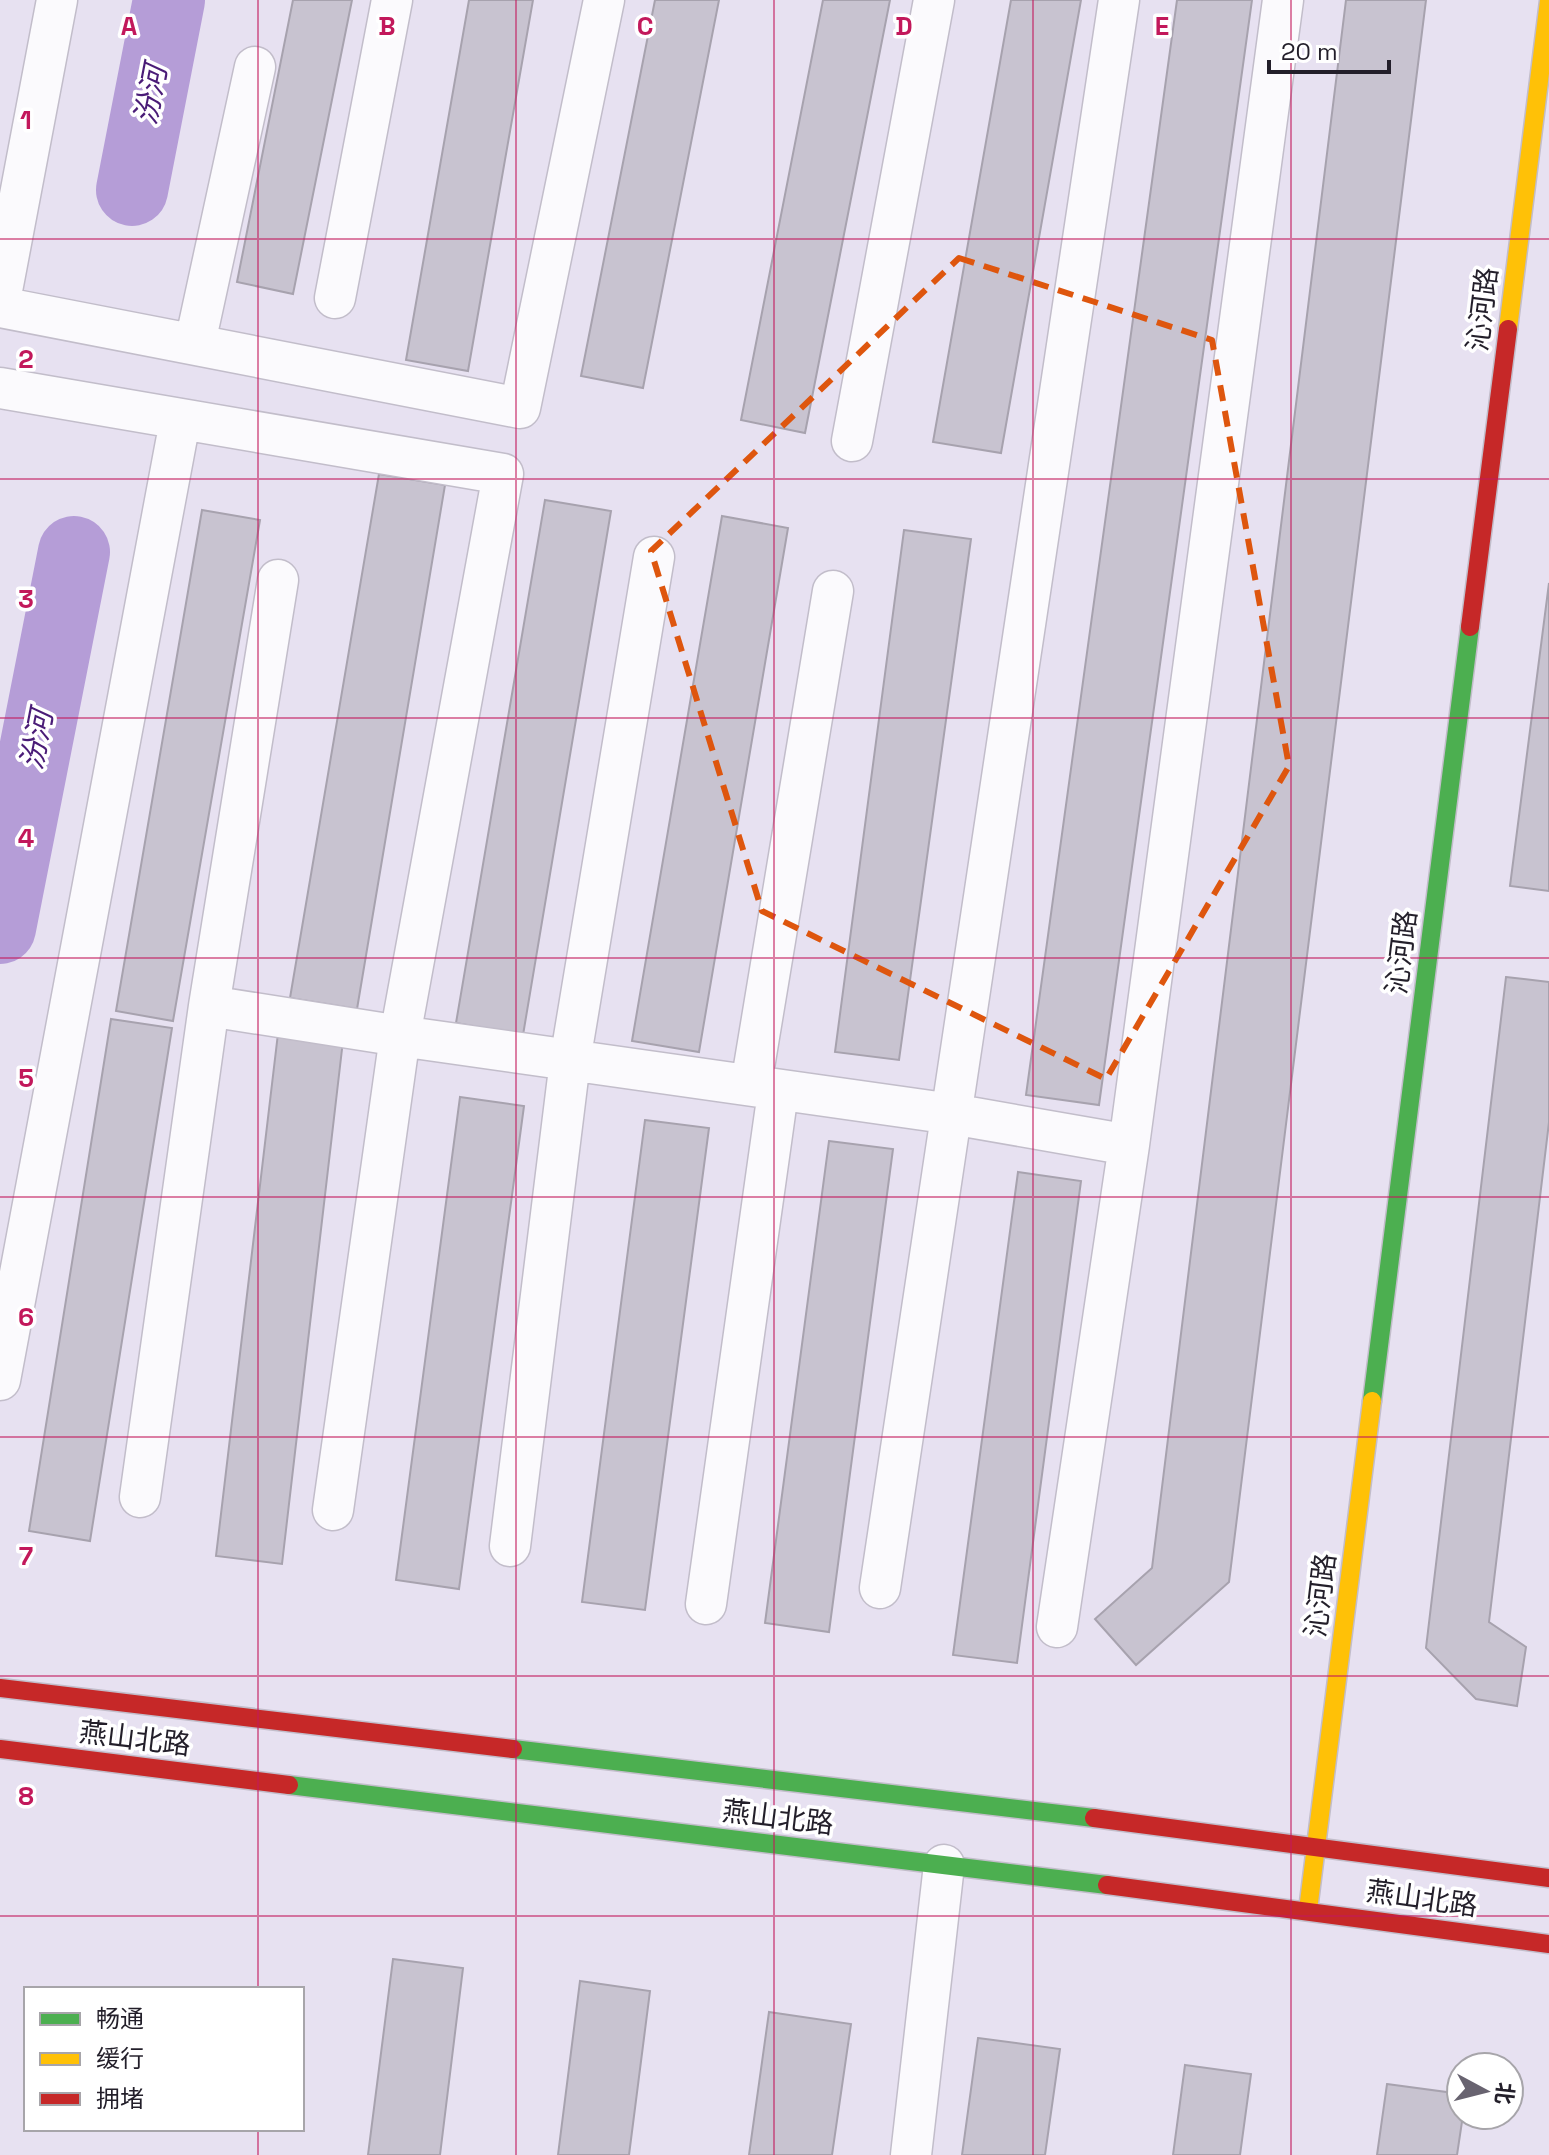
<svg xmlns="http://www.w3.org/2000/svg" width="1549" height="2155" viewBox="0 0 1549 2155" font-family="'Space Grotesk','Noto Sans SC',sans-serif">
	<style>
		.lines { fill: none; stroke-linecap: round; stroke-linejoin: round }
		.river { stroke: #b59dd7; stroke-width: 72 }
		.building { fill: #c8c3d0; stroke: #a7a2ae; stroke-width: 2 }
		.street-casing { stroke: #c2bdca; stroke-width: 43 }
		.fast-casing { stroke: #c2bdca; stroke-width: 21 }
		.slow-casing { stroke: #c2bdca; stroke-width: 21 }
		.jam-casing { stroke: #c2bdca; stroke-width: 21 }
		.street { stroke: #fbfafd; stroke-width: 40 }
		.fast { stroke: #4caf50; stroke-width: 18 }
		.slow { stroke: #ffc107; stroke-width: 18 }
		.jam { stroke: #c62828; stroke-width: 18 }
		.marked { fill: none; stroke: #de560e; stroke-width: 6; stroke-dasharray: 16 10; stroke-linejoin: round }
		.grid { fill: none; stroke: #c2185b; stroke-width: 2; stroke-opacity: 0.55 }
		.labels { text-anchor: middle; stroke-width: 7; stroke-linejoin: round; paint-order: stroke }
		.street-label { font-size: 28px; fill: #231f2a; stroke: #fff }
		.water-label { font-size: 30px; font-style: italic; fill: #4a1c77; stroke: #fff }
		.grid-label { font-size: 26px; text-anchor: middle; font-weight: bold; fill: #c2185b; stroke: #fff; stroke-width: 7; stroke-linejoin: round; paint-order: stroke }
	</style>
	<rect width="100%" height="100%" fill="#e7e1f1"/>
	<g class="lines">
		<path class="river" d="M 132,190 L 169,0
			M 0,928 L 74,552"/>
	</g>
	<path class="building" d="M 293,0 L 352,0 L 293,294 L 237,282 Z
		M 469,0 L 533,0 L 468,371 L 406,360 Z
		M 655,0 L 719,0 L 643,388 L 581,376 Z
		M 823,0 L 890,0 L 805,433 L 741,420 Z
		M 1011,0 L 1081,0 L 1001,453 L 933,442 Z
		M 1177,0 L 1252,0 L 1099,1105 L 1026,1095 Z
		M 1346,0 L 1426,0 L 1229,1582 L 1136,1665 L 1095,1619 L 1152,1568 Z
		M 379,474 L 445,485 L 357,1009 L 290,998 Z
		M 545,500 L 611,511 L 523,1035 L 456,1023 Z
		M 202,510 L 260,520 L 173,1021 L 116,1011 Z
		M 722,516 L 788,528 L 699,1052 L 632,1041 Z
		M 904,530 L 971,539 L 899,1060 L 835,1052 Z
		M 1549,583 L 1549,891 L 1510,886 Z
		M 1506,977 L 1549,982 L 1549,1122 L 1489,1622 L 1526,1647 L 1517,1706 L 1476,1699 L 1426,1648 Z
		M 111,1019 L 172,1028 L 90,1541 L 29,1531 Z
		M 279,1025 L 344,1032 L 282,1564 L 216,1556 Z
		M 460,1097 L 524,1106 L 459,1589 L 396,1580 Z
		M 645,1120 L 709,1128 L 645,1610 L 582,1602 Z
		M 829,1141 L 893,1149 L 829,1632 L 765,1623 Z
		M 1018,1172 L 1081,1181 L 1017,1663 L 953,1655 Z
		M 393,1959 L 463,1968 L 440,2155 L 368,2155 Z
		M 580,1981 L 650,1991 L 629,2155 L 558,2155 Z
		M 769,2012 L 851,2024 L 832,2155 L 749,2155 Z
		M 978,2038 L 1060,2049 L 1045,2155 L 962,2155 Z
		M 1185,2065 L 1251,2074 L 1240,2155 L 1173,2155 Z
		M 1387,2084 L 1461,2094 L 1463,2115 L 1457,2155 L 1377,2155 Z"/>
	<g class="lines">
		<g class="street-casing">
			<path id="street" d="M 335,298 L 392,0
				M 0,301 L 57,0
				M 0,307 L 520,408 L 604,0
				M 195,343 L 255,67
				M 0,388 L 503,474 L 400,1036 L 952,1114 L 1129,1145 L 1283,0
				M 852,441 L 934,0
				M 209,1006 L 278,580
				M 751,1085 L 833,591
				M 0,1380 L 180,421
				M 140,1497 L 209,1006 L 400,1036 L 333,1510
				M 510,1546 L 570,1061 L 654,557
				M 880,1588 L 1119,0
				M 706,1604 L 778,1092
				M 1057,1627 L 1129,1145
				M 911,2155 L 944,1865"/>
		</g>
		<g class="fast-casing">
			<path id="fast" d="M 1372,1401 L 1470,627
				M 513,1749 L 1094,1818
				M 289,1785 L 1107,1885"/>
		</g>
		<g class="slow-casing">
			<path id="slow" d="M 1508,329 L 1549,1
				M 1308,1910 L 1372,1401"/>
		</g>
		<g class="jam-casing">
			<path id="jam" d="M 1470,627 L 1508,329
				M 0,1688 L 513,1749
				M 0,1749 L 289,1785
				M 1094,1818 L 1549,1878
				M 1107,1885 L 1549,1944"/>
		</g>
		<use href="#street" class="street"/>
		<use href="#fast" class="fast"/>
		<use href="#slow" class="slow"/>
		<use href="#jam" class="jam"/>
	</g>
	<path class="marked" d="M 959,258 L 1212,340 L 1289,766 L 1106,1079 L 762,911 L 651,551 Z"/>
	<path class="grid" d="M 258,0 L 258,1989M 516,0 L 516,2155M 774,0 L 774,2155M 1033,0 L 1033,2155M 1291,0 L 1291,2155M 0,239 L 1549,239M 0,479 L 1549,479M 0,718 L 1549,718M 0,958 L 1549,958M 0,1197 L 1549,1197M 0,1437 L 1549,1437M 0,1676 L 1549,1676M 0,1916 L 1549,1916M 258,2129 L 258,2155"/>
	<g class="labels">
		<g class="street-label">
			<text transform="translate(1482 309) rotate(-83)" y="10">沁河路</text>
			<text transform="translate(1401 952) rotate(-83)" y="10">沁河路</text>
			<text transform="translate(1320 1595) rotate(-83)" y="10">沁河路</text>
			<text transform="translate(135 1738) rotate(7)" y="10">燕山北路</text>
			<text transform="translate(778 1817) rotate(7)" y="10">燕山北路</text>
			<text transform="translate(1422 1898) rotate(8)" y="10">燕山北路</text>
		</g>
		<g class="water-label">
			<text transform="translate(151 95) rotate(-79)" y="10">汾河</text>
			<text transform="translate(37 740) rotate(-79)" y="10">汾河</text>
		</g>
	</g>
	<g class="grid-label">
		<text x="129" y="35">A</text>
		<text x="387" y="35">B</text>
		<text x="645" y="35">C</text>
		<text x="904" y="35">D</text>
		<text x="1162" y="35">E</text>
		<text x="26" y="129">1</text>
		<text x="26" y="368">2</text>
		<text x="26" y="608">3</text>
		<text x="26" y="847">4</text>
		<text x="26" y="1087">5</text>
		<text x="26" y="1326">6</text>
		<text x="26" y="1565">7</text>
		<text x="26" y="1805">8</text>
	</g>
	<rect x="24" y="1987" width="280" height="144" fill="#ffffff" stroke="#a7a5aa" stroke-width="2"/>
	<rect x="40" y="2013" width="40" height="12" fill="#4caf50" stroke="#a7a5aa" stroke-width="2"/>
	<text x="96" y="2027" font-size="24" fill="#231f2a">畅通</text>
	<rect x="40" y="2053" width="40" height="12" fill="#ffc107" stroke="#a7a5aa" stroke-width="2"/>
	<text x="96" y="2067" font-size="24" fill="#231f2a">缓行</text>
	<rect x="40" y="2093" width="40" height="12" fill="#c62828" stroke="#a7a5aa" stroke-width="2"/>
	<text x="96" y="2107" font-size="24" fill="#231f2a">拥堵</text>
	<g transform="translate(1485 2091) rotate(97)"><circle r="38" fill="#ffffff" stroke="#a7a5aa" stroke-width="2"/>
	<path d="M0-6L14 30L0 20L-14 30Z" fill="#686370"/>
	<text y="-12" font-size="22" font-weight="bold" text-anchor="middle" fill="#231f2a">北</text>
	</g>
	<path d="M1269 60v12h120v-12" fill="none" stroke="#231f2a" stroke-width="4"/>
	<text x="1281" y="60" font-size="24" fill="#231f2a" stroke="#ffffff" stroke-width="6" paint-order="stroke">20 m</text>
</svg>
